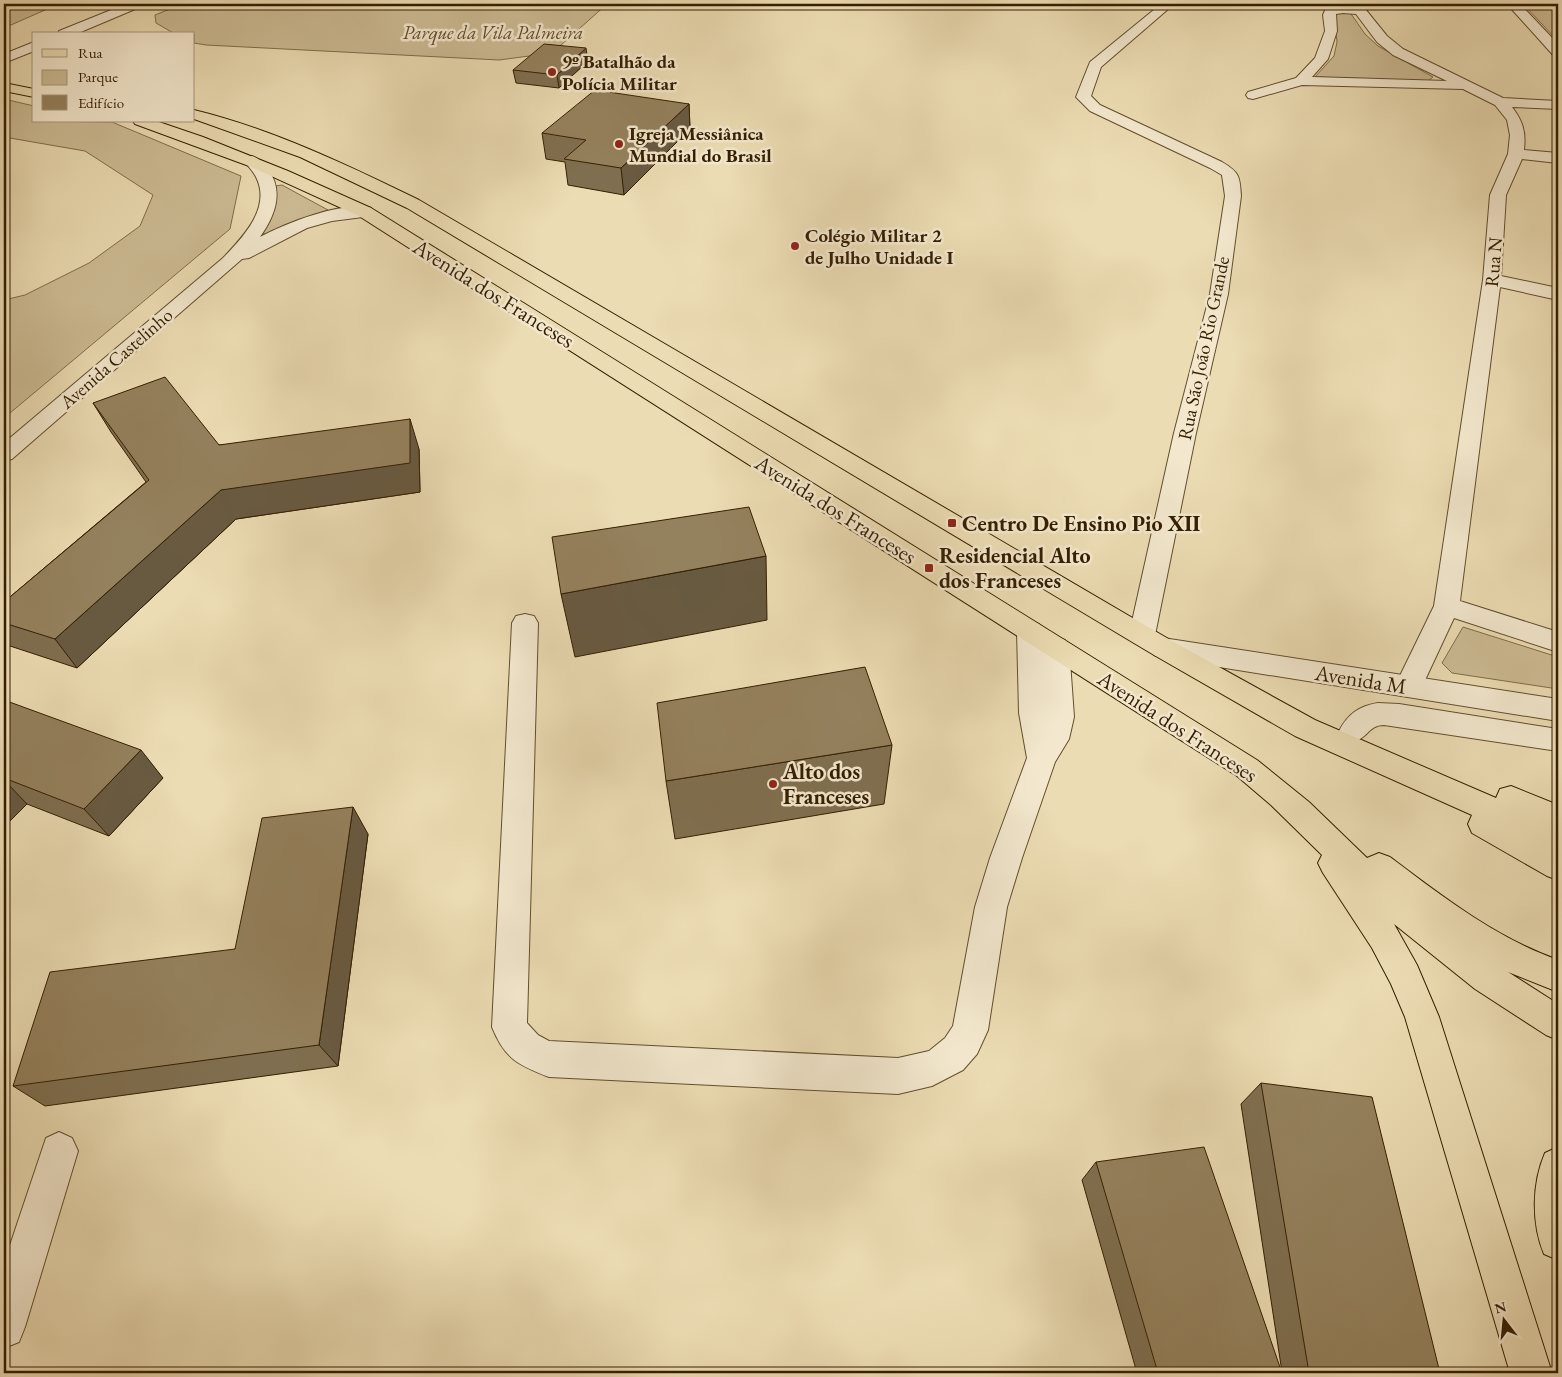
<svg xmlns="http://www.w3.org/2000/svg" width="1562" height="1377" viewBox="0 0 1562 1377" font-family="'EB Garamond',serif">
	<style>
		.green { fill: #cdbc95; stroke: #806d4a }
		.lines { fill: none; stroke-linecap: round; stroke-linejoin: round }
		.minor-casing { stroke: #624e2d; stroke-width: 2 }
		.tertiary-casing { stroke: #624e2d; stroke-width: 2 }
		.primary-casing { stroke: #341e00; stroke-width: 2 }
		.minor { fill: #f3e8ce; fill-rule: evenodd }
		.tertiary { fill: #f3e8ce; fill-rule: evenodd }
		.primary { fill: #ecdcb3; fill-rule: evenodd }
		.wall { fill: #7f6f50; stroke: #341e00 }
		.shaded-wall { fill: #685a41; stroke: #341e00 }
		.building { fill: #94815d; stroke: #341e00 }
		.poi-dot { fill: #8f2418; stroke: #f3e8ce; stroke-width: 2 }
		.labels { text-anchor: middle; stroke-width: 5; stroke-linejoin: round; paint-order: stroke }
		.far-park-label { font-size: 19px; font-style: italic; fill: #624d2d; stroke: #f3e8ce }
		.far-poi-label { font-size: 19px; font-weight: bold; fill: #341e00; stroke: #f3e8ce; text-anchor: start }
		.far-street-label { font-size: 19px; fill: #341e00; stroke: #f3e8ce }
		.street-label { font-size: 22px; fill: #341e00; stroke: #f3e8ce }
		.poi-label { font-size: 22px; font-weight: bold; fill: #341e00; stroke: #f3e8ce; text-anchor: start }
	</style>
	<rect width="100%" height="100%" fill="#ecdcb3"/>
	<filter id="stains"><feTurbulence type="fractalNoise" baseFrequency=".004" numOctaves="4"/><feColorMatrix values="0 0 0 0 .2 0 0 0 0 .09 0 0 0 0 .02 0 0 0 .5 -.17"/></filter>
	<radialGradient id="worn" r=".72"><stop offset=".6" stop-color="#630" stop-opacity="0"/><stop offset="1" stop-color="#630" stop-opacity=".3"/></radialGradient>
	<path class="green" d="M 4,4 L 45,10 L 4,28 Z
		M 182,4 L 607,4 L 552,53 L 499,60 L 206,45 L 194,43 L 194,34 L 175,34 L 156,23 L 155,15 Z
		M 1523,4 L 1556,4 L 1558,6 L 1558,41 Z
		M 1349,11 L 1365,34 L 1378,46 L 1433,77 L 1428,81 L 1315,77 L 1334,56 L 1337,42 L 1334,13 Z
		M 4,99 L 34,106 L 34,121 L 112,122 L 241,176 L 230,229 L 4,418 L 4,300 L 25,295 L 89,263 L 140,226 L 153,195 L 85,151 L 4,137 Z
		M 282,185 L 328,210 L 265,234 L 260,233 L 276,203 L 275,186 Z
		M 1463,627 L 1558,657 L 1558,689 L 1452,673 L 1442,663 Z"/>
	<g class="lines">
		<g class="minor-casing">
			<path id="minor" d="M 1161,4 L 1174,4 L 1101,67 L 1091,96 L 1100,105 L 1222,162 C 1239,172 1240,176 1241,196 L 1228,294 L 1196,433 L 1155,635 L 1151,642 L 1142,645 L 1133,642 L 1129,635 L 1174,433 L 1210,294 L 1225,196 L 1222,175 L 1210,168 L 1090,111 L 1076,97 L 1090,62 Z
				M 1353,4 L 1365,4 L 1366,10 L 1387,36 L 1403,49 L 1503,98 L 1558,101 L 1558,109 L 1512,107 C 1523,121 1526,132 1524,150 L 1558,153 L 1558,163 L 1522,159 L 1506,195 L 1501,276 L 1558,288 L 1558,300 L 1500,287 L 1460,601 L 1558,632 L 1558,652 L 1454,618 L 1419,693 L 1409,696 L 1399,693 L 1395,686 L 1434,606 L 1483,280 L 1490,195 L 1508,154 L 1510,135 L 1507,120 L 1495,105 L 1463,89 L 1302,85 L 1253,99 L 1248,98 L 1246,95 L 1248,92 L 1296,78 L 1315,58 L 1325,31 L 1323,15 L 1326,8 L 1353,6 ZM 1343,13 L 1356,14 L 1377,42 L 1393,55 L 1447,81 L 1312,77 L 1328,59 L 1337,31 L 1336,14 Z
				M 525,614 L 534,616 L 538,623 L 527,1023 L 538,1035 L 549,1041 L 898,1058 L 929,1051 L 945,1038 L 953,1026 L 975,907 L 990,858 L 1027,758 L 1019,713 L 1017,631 L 1021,624 L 1030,621 L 1039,624 L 1043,631 L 1044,645 L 1047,640 L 1056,637 L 1065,640 L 1069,647 L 1074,717 L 1069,739 L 1055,762 L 1022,858 L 1007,907 L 988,1030 L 977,1054 L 963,1070 L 932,1086 L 898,1094 L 549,1077 C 518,1065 505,1059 492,1027 L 512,623 L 516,616 Z
				M 59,1132 L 72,1138 L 78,1151 L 25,1327 L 19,1342 L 4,1348 L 4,1263 L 46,1138 Z"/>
		</g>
		<g class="tertiary-casing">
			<path id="tertiary" d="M 126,4 L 142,4 L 140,7 L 76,34 L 58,34 L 59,31 Z
				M 1507,4 L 1520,4 L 1558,44 L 1558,56 L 1553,55 Z
				M 34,42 L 34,51 L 4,63 L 4,54 Z
				M 252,156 C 259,158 262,163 267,168 C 285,191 275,216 260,237 C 286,223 341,201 371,208 L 373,212 L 371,216 L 332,221 L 307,228 L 249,258 L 242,259 L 12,459 L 4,461 L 4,443 L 223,258 C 242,238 272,208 256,177 C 253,171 248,166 244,161 L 246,158 Z
				M 1163,638 L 1558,699 L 1558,721 L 1163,658 L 1154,655 L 1150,648 L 1154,641 Z
				M 1378,703 L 1399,704 L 1558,729 L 1558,751 L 1384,725 C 1364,725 1368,747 1343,739 L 1339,731 C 1348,714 1359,706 1378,703 Z"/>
		</g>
		<g class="primary-casing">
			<path id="primary" d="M 4,83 L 34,89 L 34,97 L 4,91 Z
				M 194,110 C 272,129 347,165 419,200 L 1172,641 L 1315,720 L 1496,798 L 1500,789 L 1511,786 L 1558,805 L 1558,880 L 1547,876 L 1472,833 L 1468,824 L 1472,815 L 1295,736 L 1154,655 L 407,208 L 300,157 L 194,119 Z
				M 133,121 L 156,121 L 203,137 L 288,171 L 371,208 L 1257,760 L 1309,802 L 1367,858 L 1379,853 L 1390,857 C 1443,897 1496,938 1558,960 L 1558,992 L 1508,972 L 1558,1004 L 1558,1040 L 1546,1035 L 1475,989 L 1394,924 L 1417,965 L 1439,1017 L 1552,1373 L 1510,1373 L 1405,1017 L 1391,984 L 1372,948 L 1323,873 L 1318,863 L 1322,855 L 1271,805 L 1237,776 L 359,216 L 249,166 L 135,124 Z
				M 1558,1147 L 1558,1260 L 1544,1254 C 1531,1223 1532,1183 1545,1153 Z"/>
		</g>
		<use href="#minor" class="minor"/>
		<use href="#tertiary" class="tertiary"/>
		<use href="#primary" class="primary"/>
	</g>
	<path class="wall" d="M 588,61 L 559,88 L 516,83 L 513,70 Z
		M 689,104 L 690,129 L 624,195 L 568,185 L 565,162 L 546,159 L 542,133 Z
		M 93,403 L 219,445 L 419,449 L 420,492 L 236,519 L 77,668 L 10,646 L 4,639 L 4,602 L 146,482 L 111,432 Z
		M 4,700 L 163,778 L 109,836 L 27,804 L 4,827 Z
		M 892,745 L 884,804 L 675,839 L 666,781 Z
		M 368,834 L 338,1066 L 45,1106 L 13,1086 L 235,949 Z
		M 1261,1083 L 1440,1373 L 1137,1373 L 1082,1180 L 1096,1162 L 1282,1372 L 1241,1104 Z"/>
	<path class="shaded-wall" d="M 586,48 L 588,61 L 559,88 L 557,75 Z
		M 689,104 L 690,129 L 624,195 L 621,168 Z
		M 410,419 L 419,449 L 420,492 L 236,519 L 77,668 L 55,639 L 221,490 Z
		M 766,556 L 767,620 L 575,657 L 561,594 Z
		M 141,750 L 163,778 L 109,836 L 84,809 Z
		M 4,780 L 27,804 L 4,827 Z
		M 353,807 L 368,834 L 338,1066 L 319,1045 Z"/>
	<path class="building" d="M 544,44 L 586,48 L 557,75 L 513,70 Z
		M 595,90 L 689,104 L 621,168 L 564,159 L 586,140 L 542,133 Z
		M 165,377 L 219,445 L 410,419 L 410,463 L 221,490 L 55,639 L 4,623 L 4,602 L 149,480 L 93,403 Z
		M 749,507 L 766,556 L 561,594 L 552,537 Z
		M 865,667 L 892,745 L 666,781 L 657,703 Z
		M 4,700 L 141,750 L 84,809 L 4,778 Z
		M 353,807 L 319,1045 L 13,1086 L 50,972 L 235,949 L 262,818 Z
		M 1261,1083 L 1372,1097 L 1440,1373 L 1309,1373 Z
		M 1204,1147 L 1282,1373 L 1158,1373 L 1096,1162 Z"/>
	<g class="poi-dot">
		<circle cx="552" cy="72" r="5"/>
		<circle cx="619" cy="144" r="5"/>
		<circle cx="795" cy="246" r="5"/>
		<rect x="947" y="518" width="10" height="10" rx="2.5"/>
		<rect x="924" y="563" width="10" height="10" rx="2.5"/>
		<circle cx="773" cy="784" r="5"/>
	</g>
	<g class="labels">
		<g class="far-park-label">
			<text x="493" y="39">Parque da Vila Palmeira</text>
		</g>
		<g class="far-poi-label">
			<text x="562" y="68">9º Batalhão da<tspan x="562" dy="22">Polícia Militar</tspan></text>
			<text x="629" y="140">Igreja Messiânica<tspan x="629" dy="22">Mundial do Brasil</tspan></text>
			<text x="805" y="242">Colégio Militar 2<tspan x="805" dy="22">de Julho Unidade I</tspan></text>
		</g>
		<g class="far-street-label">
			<text transform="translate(1493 262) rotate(-85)" y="7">Rua N</text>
			<text transform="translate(1203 348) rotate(-78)" y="7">Rua São João Rio Grande</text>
			<text transform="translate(116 358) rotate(-41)" y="7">Avenida Castelinho</text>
		</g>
		<g class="street-label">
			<text transform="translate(494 293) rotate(32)" y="8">Avenida dos Franceses</text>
			<text transform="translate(836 509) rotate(32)" y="8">Avenida dos Franceses</text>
			<text transform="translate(1361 679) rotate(9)" y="8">Avenida M</text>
			<text transform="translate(1178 726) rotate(33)" y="8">Avenida dos Franceses</text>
		</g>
		<g class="poi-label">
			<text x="962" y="531">Centro De Ensino Pio XII</text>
			<text x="939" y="563">Residencial Alto<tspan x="939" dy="25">dos Franceses</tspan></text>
			<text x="783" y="779">Alto dos<tspan x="783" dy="25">Franceses</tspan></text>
		</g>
	</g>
	<rect width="1562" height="1377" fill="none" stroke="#ecdcb3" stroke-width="20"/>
	<rect x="5" y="5" width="1552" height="1367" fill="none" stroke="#341e00" stroke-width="2.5"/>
	<rect x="10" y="10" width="1542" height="1357" fill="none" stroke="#341e00"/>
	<rect x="32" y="32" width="162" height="90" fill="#f3e8ce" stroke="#a7977c"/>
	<rect x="42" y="49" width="25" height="8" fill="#ecdcb3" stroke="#a7977c"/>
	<text x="78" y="58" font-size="15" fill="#341e00">Rua</text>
	<rect x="42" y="70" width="25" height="15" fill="#cdbc95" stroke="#a7977c"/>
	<text x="78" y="82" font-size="15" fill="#341e00">Parque</text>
	<rect x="42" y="95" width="25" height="15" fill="#94815d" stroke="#a7977c"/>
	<text x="78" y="108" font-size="15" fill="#341e00">Edifício</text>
	<g transform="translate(1504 1320) rotate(344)" stroke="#f3e8ce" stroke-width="4" paint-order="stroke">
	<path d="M0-4L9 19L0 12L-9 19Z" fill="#341e00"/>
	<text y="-8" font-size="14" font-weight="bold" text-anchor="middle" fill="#341e00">N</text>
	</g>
	<rect width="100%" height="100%" filter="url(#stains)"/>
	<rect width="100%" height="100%" fill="url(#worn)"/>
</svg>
